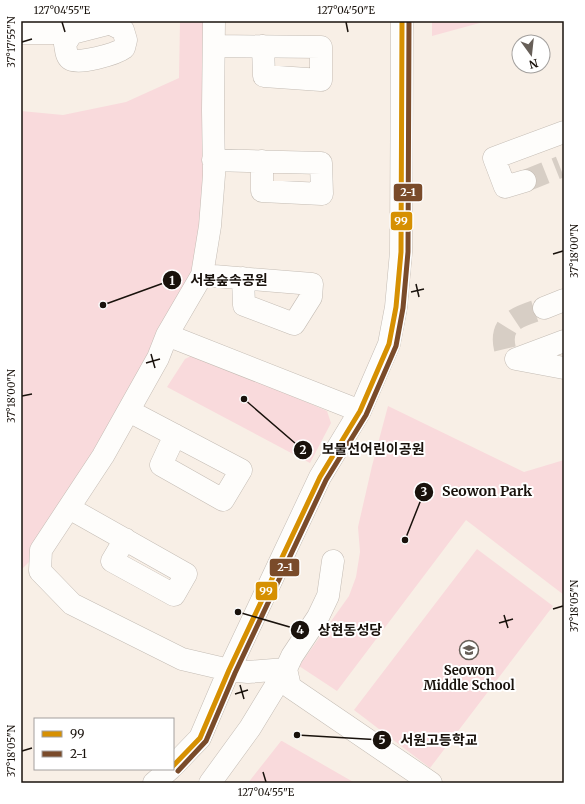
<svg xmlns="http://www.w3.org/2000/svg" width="585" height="804" viewBox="0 0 585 804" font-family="Merriweather,'Noto Sans KR',serif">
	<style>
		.green { fill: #f9dadc }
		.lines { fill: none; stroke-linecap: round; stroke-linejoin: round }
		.minor-tunnel { stroke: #d7cec5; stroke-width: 22; stroke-dasharray: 22 11; stroke-linecap: butt }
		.minor-casing { stroke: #c4bcb4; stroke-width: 23 }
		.minor { stroke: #fefdfb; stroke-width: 22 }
		.bus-1-casing { stroke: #fff; stroke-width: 8 }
		.bus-2-casing { stroke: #fff; stroke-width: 8 }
		.bus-1 { stroke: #d69002; stroke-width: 5 }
		.bus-2 { stroke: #7a4b2a; stroke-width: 5 }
		.ticks { fill: none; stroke: #19120c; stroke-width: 1.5 }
		.labels { text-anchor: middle; stroke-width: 4; stroke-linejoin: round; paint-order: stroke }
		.poi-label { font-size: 13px; font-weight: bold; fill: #19120c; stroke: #fff }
		.leader { fill: none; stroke: #19120c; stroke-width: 1.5 }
		.callout-dot { fill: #19120c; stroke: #fff; stroke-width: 1.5 }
		.mark-label { font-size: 12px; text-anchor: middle; font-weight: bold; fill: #fff }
		.callout-label { font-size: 14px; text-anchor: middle; font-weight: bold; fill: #19120c; stroke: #fff; stroke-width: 4; stroke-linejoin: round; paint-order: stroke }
		.line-badge { stroke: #fff; stroke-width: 1.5 }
		.badge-label { font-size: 11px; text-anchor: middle; font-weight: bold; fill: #fff }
		.neatline { fill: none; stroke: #19120c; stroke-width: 1.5 }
		.ticks-label { font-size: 10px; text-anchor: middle; fill: #19120c }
	</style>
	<rect width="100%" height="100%" fill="#f8efe6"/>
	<path class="green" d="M 180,21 L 214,21 L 202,275 L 41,550 L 21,570 L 21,111 L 63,115 L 126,102 L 179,78 Z
		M 432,21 L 487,21 L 432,36 Z
		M 195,354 L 327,411 L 331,423 L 310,463 L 167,387 L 185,359 Z
		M 388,406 L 524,472 L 564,460 L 564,595 L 466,520 L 337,691 L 299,666 L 349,596 L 356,577 L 360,552 L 358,527 L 372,466 Z
		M 477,549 L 553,606 L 430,768 L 354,710 Z
		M 281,741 L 282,741 L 355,783 L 248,783 Z"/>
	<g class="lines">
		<path class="minor-tunnel" d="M 525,181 L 560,167
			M 505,349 C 498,320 522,316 544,308"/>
		<g class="minor-casing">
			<path id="minor" d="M 214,21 L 213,110 L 214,175 L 210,226 L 202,275 L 167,335 L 158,358 L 103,456 L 41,550 L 40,571 L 72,604 L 182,659 L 229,670 L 248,672 L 286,669 L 290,687 L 431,783
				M 21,33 L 72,33 L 119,21
				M 72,33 L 65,44 C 66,49 66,56 70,59 C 78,65 116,54 124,48 L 126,40 L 123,30 L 111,24
				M 214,46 L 321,47 L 321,80 L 264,76 L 263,46
				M 213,160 L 321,163 L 322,194 L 262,191 L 262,161
				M 525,181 L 505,187 L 494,158 L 564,132
				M 202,275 L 312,284 L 311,297 L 294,324 L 244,305 L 243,278
				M 544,308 L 564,300
				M 167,335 L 360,411
				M 564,341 L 516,359 L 564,368
				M 129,411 L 241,470 L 223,500 L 161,465 L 175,435
				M 69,508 L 186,574 L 174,595 L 112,561 L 125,539
				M 173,766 L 200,738 L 229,670 L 320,477 L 360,411 L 389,344 L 396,307 L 401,252 L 402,21
				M 154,783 L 170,769
				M 210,783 L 250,728 L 286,669 L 292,656 L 318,617 L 328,596 L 333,561"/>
		</g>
		<use href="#minor" class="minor"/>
		<g class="bus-1-casing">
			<path id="bus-1" d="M 173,766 L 200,738 L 229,670 L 320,477 L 360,411 L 389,344 L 396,307 L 401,252 L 402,21"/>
		</g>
		<g class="bus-2-casing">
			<path id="bus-2" d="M 178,771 L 206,741 L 235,673 L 326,480 L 366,415 L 396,346 L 403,308 L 408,252 L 409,21"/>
		</g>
		<use href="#bus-1" class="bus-1"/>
		<use href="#bus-2" class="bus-2"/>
	</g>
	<path class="ticks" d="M 62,22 L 65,32M 346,22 L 348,32M 22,42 L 32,39M 553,254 L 563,251M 416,284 L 419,297M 411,292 L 424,289M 151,354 L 155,368M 146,363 L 160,359M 22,396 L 32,394M 553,609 L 563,606M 504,615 L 508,628M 499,623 L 513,619M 240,685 L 244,699M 235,694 L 248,690M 22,751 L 32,748M 263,772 L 266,782"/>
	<defs>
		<g id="school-ring" transform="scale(1)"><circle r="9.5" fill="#fff" stroke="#675f58" stroke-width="1.5"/><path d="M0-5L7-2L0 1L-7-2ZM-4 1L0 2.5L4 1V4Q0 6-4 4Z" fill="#675f58"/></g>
	</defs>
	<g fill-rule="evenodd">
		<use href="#school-ring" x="469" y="650"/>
	</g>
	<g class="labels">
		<g class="poi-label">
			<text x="469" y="675">Seowon<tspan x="469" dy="15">Middle School</tspan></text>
		</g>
	</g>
	<path class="leader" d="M103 305L172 280M244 399L303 450M405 540L424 492M238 612L300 630M297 735L382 740"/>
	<g class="callout-dot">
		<circle cx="103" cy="305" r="4"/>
		<circle cx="244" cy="399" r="4"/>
		<circle cx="405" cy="540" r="4"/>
		<circle cx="238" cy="612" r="4"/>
		<circle cx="297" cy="735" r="4"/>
		<circle cx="172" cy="280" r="10"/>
		<circle cx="303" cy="450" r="10"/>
		<circle cx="424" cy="492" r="10"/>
		<circle cx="300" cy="630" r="10"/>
		<circle cx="382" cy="740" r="10"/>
	</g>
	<g class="mark-label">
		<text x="172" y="285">1</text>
		<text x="303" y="454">2</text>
		<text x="424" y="496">3</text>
		<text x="300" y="634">4</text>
		<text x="382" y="744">5</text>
	</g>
	<g class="callout-label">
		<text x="229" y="285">서봉숲속공원</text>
		<text x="373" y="454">보물선어린이공원</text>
		<text x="487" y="496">Seowon Park</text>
		<text x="350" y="635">상현동성당</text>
		<text x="439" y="745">서원고등학교</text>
	</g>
	<g class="line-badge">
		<rect x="393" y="183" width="30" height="19" rx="4" fill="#7a4b2a"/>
		<rect x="390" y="211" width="23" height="20" rx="4" fill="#d69002"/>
		<rect x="269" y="558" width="31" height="19" rx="4" fill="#7a4b2a"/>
		<rect x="255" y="581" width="23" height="20" rx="4" fill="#d69002"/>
	</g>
	<g class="badge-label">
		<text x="408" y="196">2-1</text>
		<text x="401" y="225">99</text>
		<text x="285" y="571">2-1</text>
		<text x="266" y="595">99</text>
	</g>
	<rect width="585" height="804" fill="none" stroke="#ffffff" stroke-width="44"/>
	<rect x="34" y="718" width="140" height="52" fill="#ffffff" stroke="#a3a09e"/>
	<rect x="42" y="731" width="20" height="6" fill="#d69002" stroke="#a3a09e"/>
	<text x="70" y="738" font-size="12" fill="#19120c">99</text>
	<rect x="42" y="751" width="20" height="6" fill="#7a4b2a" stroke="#a3a09e"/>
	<text x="70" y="758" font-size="12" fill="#19120c">2-1</text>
	<g transform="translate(531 54) rotate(165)"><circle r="19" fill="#ffffff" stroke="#a3a09e"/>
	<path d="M0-3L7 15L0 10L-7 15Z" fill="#675f58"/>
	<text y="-6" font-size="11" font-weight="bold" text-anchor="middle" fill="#19120c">N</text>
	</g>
	<rect x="22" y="22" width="541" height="760" class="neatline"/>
	<g class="ticks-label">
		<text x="62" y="14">127°04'55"E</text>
		<text x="346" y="14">127°04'50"E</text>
		<text transform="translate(11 42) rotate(-90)" y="4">37°17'55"N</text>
		<text transform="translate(574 251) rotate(-90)" y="4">37°18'00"N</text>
		<text transform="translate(11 396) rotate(-90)" y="4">37°18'00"N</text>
		<text transform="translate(574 606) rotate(-90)" y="4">37°18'05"N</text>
		<text transform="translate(11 751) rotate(-90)" y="4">37°18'05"N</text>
		<text x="266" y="796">127°04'55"E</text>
	</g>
</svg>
